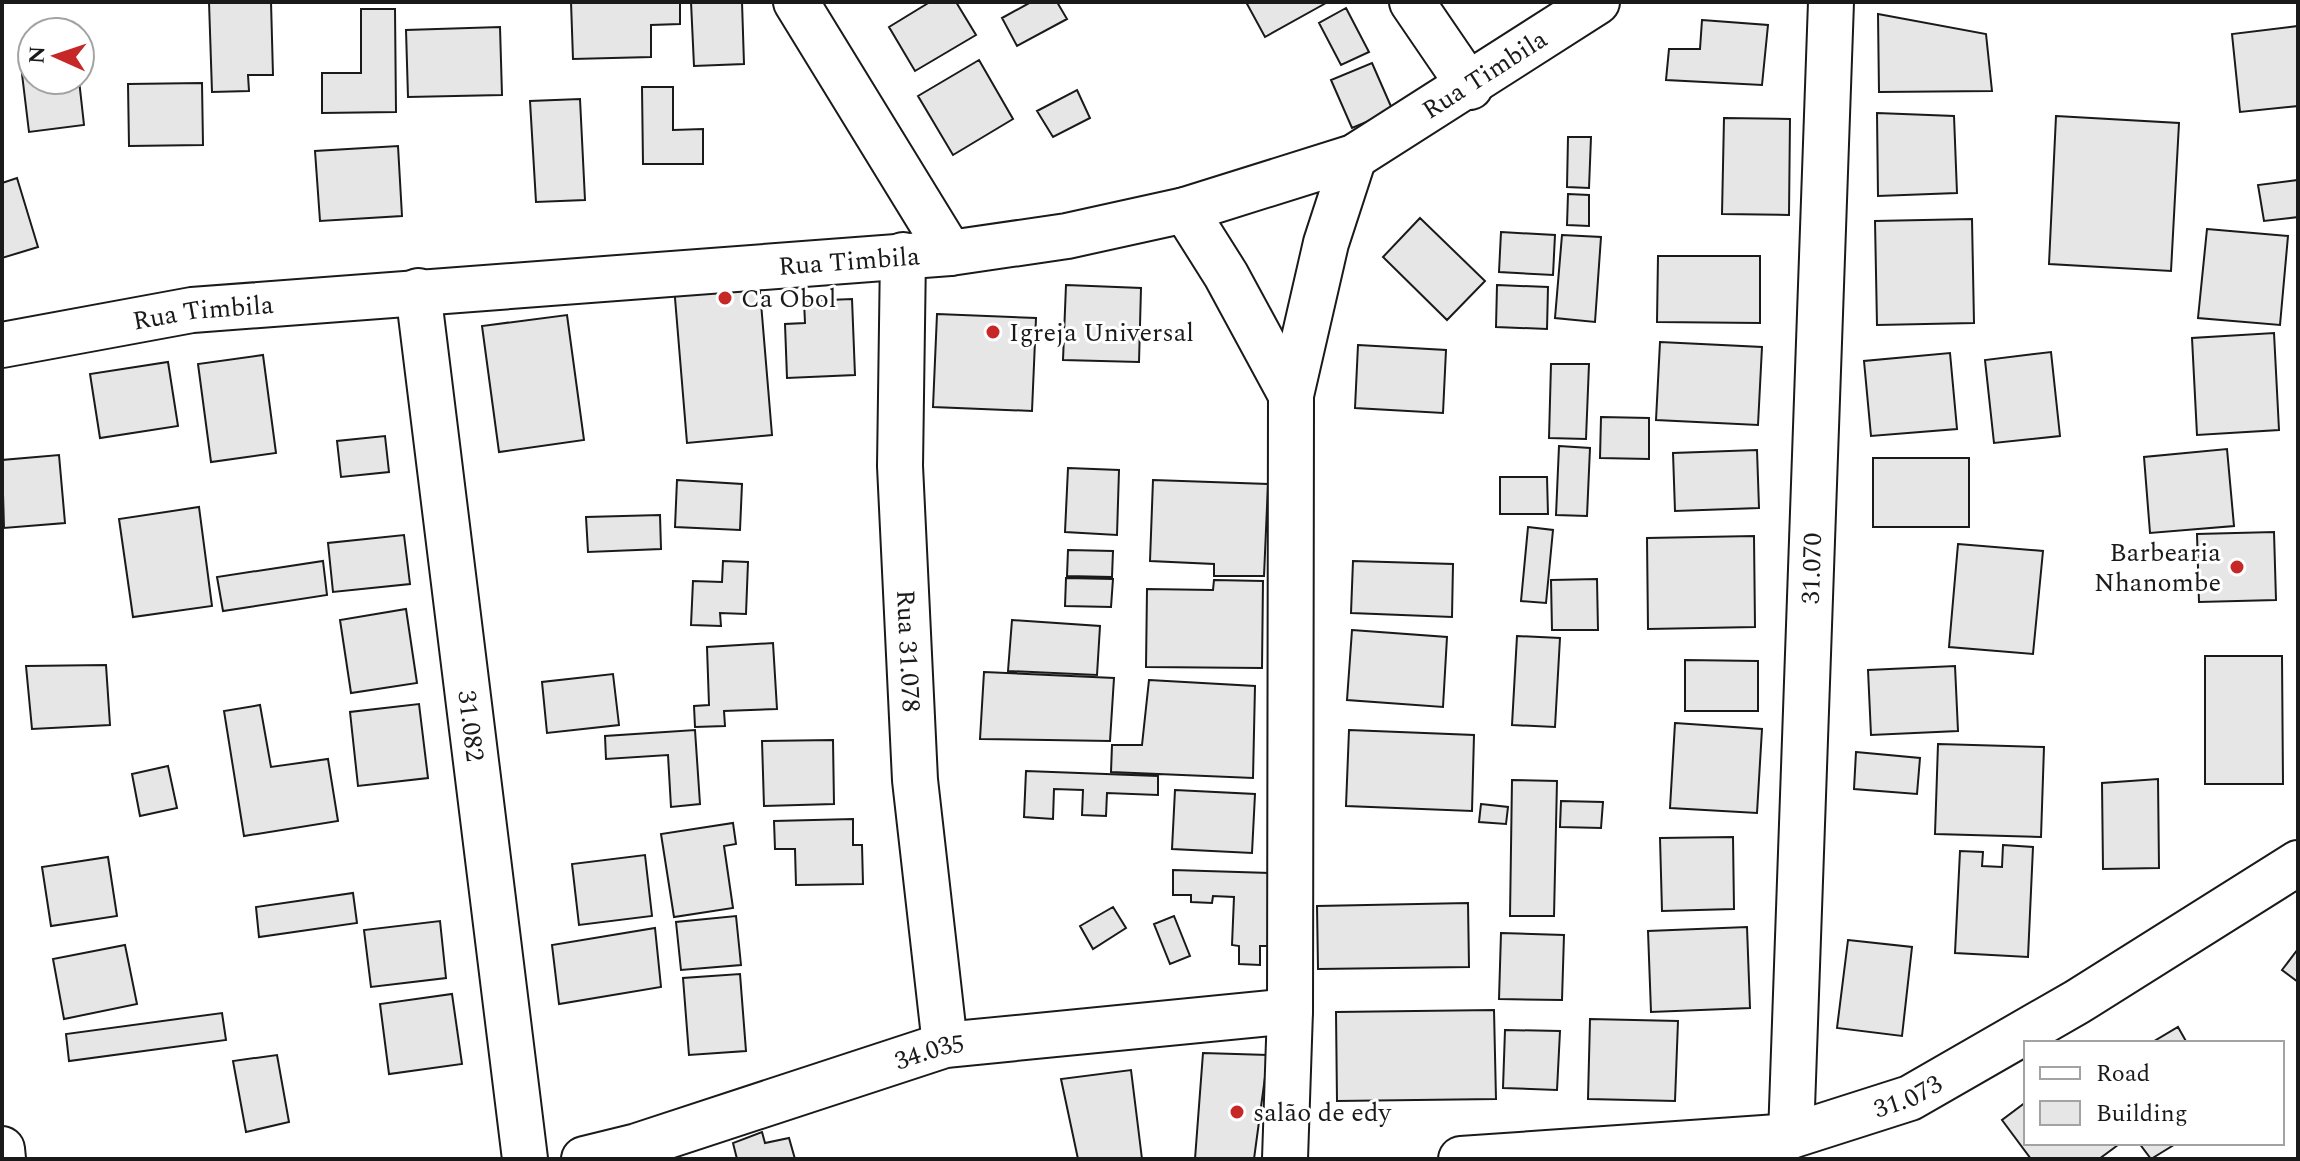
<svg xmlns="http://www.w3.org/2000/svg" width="2300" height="1161" viewBox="0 0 2300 1161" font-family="Spectral,serif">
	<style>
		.building { fill: #e6e6e6; stroke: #1a1a1a; stroke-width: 2 }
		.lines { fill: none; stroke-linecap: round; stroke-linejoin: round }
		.minor-casing { stroke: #1a1a1a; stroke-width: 48 }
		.minor { stroke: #fff; stroke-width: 44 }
		.poi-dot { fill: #c62828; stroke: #fff; stroke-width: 3 }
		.labels { text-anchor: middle; stroke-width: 6; stroke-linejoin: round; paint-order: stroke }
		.street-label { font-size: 26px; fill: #1a1a1a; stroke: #fff }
		.poi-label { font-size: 26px; fill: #1a1a1a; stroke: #fff; text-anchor: start }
	</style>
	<rect width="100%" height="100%" fill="#fff"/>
	<path class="building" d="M 209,2 L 271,2 L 273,75 L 248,75 L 249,91 L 212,92 Z
		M 571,2 L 680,2 L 680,24 L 651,25 L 651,57 L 573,59 Z
		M 691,2 L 742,2 L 744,64 L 694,66 Z
		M 930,2 L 956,2 L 976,35 L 915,71 L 889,27 Z
		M 1031,2 L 1057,2 L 1067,19 L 1017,46 L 1002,18 Z
		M 1246,2 L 1326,2 L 1326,3 L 1265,37 Z
		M 1346,8 L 1369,52 L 1341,65 L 1319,23 Z
		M 361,9 L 395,9 L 396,112 L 322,113 L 322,73 L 361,73 Z
		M 1878,14 L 1986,34 L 1992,91 L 1879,92 Z
		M 1702,20 L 1768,25 L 1762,85 L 1666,80 L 1669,49 L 1700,49 Z
		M 2298,26 L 2298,106 L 2240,112 L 2232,34 Z
		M 500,27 L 502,95 L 408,97 L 406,30 Z
		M 979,60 L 1013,119 L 953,155 L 918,96 Z
		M 1372,63 L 1393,111 L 1352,128 L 1331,80 Z
		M 32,73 L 32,80 L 79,80 L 84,125 L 29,132 L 22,74 Z
		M 202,83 L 203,145 L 129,146 L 128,84 Z
		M 642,87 L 673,87 L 673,130 L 703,129 L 703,164 L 643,164 Z
		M 1077,90 L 1090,118 L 1053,137 L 1037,111 Z
		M 580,99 L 585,200 L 536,202 L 530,101 Z
		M 1877,113 L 1954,116 L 1957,193 L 1878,196 Z
		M 2056,116 L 2179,123 L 2171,271 L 2049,264 Z
		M 1724,118 L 1790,119 L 1789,215 L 1722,214 Z
		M 1568,137 L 1591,137 L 1589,188 L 1567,187 Z
		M 398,146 L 402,216 L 320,221 L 315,151 Z
		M 17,178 L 38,247 L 2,258 L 2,183 Z
		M 2298,180 L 2298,217 L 2264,221 L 2258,185 Z
		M 1568,194 L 1589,195 L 1589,226 L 1567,225 Z
		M 1420,218 L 1485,281 L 1447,320 L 1383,257 Z
		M 1972,219 L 1974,323 L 1877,325 L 1875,221 Z
		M 2207,229 L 2288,236 L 2280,325 L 2198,318 Z
		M 1501,232 L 1555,235 L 1553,275 L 1499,272 Z
		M 1562,235 L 1601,237 L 1595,322 L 1555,318 Z
		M 1658,256 L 1760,256 L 1760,323 L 1657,322 Z
		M 759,279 L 772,435 L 687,443 L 674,286 Z
		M 1066,285 L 1141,288 L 1139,362 L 1063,360 Z
		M 1497,285 L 1548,287 L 1547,329 L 1496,327 Z
		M 852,299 L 855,375 L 787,378 L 785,324 L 805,323 L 804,301 Z
		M 937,314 L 1036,318 L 1032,411 L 933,407 Z
		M 567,315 L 584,440 L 499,452 L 482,326 Z
		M 2274,333 L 2279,430 L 2197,435 L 2192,338 Z
		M 1660,342 L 1762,347 L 1758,425 L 1656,420 Z
		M 1358,345 L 1446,350 L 1443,413 L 1355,408 Z
		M 2051,352 L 2060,436 L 1994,443 L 1985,360 Z
		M 1950,353 L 1957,429 L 1871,436 L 1864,361 Z
		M 263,355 L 276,453 L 211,462 L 198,364 Z
		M 168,362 L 178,426 L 100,438 L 90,374 Z
		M 1551,364 L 1589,364 L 1586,439 L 1549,438 Z
		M 1601,417 L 1649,418 L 1649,459 L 1600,458 Z
		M 385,436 L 389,472 L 341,477 L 337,441 Z
		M 1559,446 L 1590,448 L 1587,516 L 1556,515 Z
		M 2227,449 L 2234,526 L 2150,533 L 2144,457 Z
		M 1757,450 L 1759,508 L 1675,511 L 1673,453 Z
		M 59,455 L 65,523 L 4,528 L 2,460 Z
		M 1873,458 L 1969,458 L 1969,527 L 1873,527 Z
		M 1068,468 L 1119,470 L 1117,535 L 1065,532 Z
		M 1500,477 L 1547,477 L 1548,514 L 1500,514 Z
		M 677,480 L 742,484 L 740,530 L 675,527 Z
		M 1153,480 L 1268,484 L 1264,576 L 1214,576 L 1214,564 L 1150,561 Z
		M 199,507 L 212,606 L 133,617 L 119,519 Z
		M 660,515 L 661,549 L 588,552 L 586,517 Z
		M 1528,527 L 1553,530 L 1546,603 L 1521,601 Z
		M 2274,532 L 2276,600 L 2199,602 L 2197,534 Z
		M 404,535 L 410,584 L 333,592 L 328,543 Z
		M 1754,536 L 1755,627 L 1648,629 L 1647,538 Z
		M 1958,544 L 2043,551 L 2033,654 L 1949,647 Z
		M 1068,550 L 1113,551 L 1112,577 L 1067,576 Z
		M 323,561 L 327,595 L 223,611 L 217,577 Z
		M 723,561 L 748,562 L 746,614 L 720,613 L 721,626 L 691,625 L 693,581 L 722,582 Z
		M 1353,561 L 1453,564 L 1452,617 L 1351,613 Z
		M 1066,578 L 1113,579 L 1111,607 L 1065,606 Z
		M 1597,579 L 1598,630 L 1552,630 L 1551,580 Z
		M 1214,580 L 1263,581 L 1262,668 L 1146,667 L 1147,589 L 1213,590 Z
		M 406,609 L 417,683 L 351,693 L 340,620 Z
		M 1012,620 L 1100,626 L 1097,675 L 1008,671 Z
		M 1352,630 L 1447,637 L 1443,707 L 1347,700 Z
		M 1517,636 L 1560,638 L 1555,727 L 1512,725 Z
		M 773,643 L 777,709 L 724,711 L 725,726 L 695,727 L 694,706 L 709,705 L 707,647 Z
		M 2205,656 L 2282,656 L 2283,784 L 2205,784 Z
		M 1685,660 L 1758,661 L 1758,711 L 1685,711 Z
		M 106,665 L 110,725 L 32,729 L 26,666 Z
		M 1955,666 L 1958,731 L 1871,735 L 1868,670 Z
		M 984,672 L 1114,678 L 1110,741 L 980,739 Z
		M 613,674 L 619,725 L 547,733 L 542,682 Z
		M 1149,680 L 1255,686 L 1253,778 L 1111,772 L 1112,745 L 1142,745 Z
		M 419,704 L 428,778 L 358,786 L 350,712 Z
		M 260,705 L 271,767 L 328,759 L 338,821 L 244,836 L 224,711 Z
		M 1675,723 L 1762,729 L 1757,813 L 1670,808 Z
		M 695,730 L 700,804 L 671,807 L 668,755 L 606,759 L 605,736 Z
		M 1349,730 L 1474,735 L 1472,811 L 1346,806 Z
		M 833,740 L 834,804 L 764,806 L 762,741 Z
		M 1938,744 L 2044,747 L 2041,837 L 1935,834 Z
		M 1856,752 L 1920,758 L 1917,794 L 1854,789 Z
		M 168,766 L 177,808 L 140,816 L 132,774 Z
		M 1026,771 L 1158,776 L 1158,795 L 1107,793 L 1106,816 L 1082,815 L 1083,790 L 1054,789 L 1053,819 L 1024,817 Z
		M 2158,779 L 2159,868 L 2103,869 L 2102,783 Z
		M 1512,780 L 1557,781 L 1554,916 L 1510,916 Z
		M 1175,790 L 1255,794 L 1252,853 L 1172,849 Z
		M 1561,801 L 1603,802 L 1601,828 L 1560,827 Z
		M 1481,804 L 1508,807 L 1506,824 L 1479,822 Z
		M 853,819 L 853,845 L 862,845 L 863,884 L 796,885 L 795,849 L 775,849 L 774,821 Z
		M 733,823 L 736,844 L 724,846 L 733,908 L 674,917 L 661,834 Z
		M 1733,837 L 1734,909 L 1662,911 L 1660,838 Z
		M 2003,845 L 2033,847 L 2028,957 L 1955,953 L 1960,851 L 1983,852 L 1982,866 L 2002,867 Z
		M 645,855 L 652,916 L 579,925 L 572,864 Z
		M 108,857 L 117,916 L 51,926 L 42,867 Z
		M 1173,870 L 1270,873 L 1268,946 L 1260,946 L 1260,965 L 1239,964 L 1239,946 L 1232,945 L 1234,897 L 1213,896 L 1212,903 L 1191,902 L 1191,895 L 1173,895 Z
		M 353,893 L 357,923 L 259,937 L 256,907 Z
		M 1468,903 L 1469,967 L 1318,969 L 1317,906 Z
		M 1113,907 L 1126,928 L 1093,949 L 1080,926 Z
		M 736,916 L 741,965 L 681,970 L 676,922 Z
		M 1174,916 L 1190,956 L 1170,964 L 1154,924 Z
		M 440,921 L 446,978 L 371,987 L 364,930 Z
		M 1747,927 L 1750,1008 L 1651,1012 L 1648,931 Z
		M 655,928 L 661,987 L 559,1004 L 552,945 Z
		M 1501,933 L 1564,935 L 1562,1000 L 1499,999 Z
		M 1848,940 L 1912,947 L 1902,1036 L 1837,1028 Z
		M 125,945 L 137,1004 L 64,1019 L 53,959 Z
		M 2298,949 L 2298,982 L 2282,970 Z
		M 740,974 L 746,1051 L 689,1055 L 683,978 Z
		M 452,994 L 462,1064 L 389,1074 L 380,1004 Z
		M 1494,1010 L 1496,1099 L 1337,1101 L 1336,1012 Z
		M 222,1013 L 226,1040 L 69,1061 L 66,1034 Z
		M 1590,1019 L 1678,1021 L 1675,1101 L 1588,1099 Z
		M 2178,1027 L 2187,1043 L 2151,1043 Z
		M 1505,1030 L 1560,1031 L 1557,1090 L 1503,1088 Z
		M 1203,1053 L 1268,1055 L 1254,1159 L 1195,1159 Z
		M 277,1055 L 289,1122 L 246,1132 L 233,1061 Z
		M 1131,1070 L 1142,1159 L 1078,1159 L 1061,1079 Z
		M 2026,1102 L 2026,1143 L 2118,1145 L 2099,1159 L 2031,1159 L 2002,1120 Z
		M 762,1132 L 765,1143 L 789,1138 L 795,1159 L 737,1159 L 733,1143 Z
		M 2139,1143 L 2177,1143 L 2151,1159 Z"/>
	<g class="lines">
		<g class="minor-casing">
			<g id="minor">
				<path d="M 796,2 L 950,253"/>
				<path d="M 1412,2 L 1470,87"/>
				<path d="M 1185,210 L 1226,275 L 1291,395"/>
				<path id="s1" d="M 903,255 L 900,466 L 915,780 L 945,1045"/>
				<path id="s2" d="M 418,291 L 525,1159"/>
				<path id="s3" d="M 2,345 L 192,310 L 950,253 L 1067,236 L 1185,210 L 1354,157 L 1597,2"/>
				<path id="s4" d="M 1791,1136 L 1831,2"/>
				<path d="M 2,1149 L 3,1159"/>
				<path id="s5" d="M 584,1159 L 637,1146 L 945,1045 L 1290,1011"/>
				<path d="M 1285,1159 L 1290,1011 L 1291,395 L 1326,243 L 1354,157"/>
				<path id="s6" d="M 1461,1159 L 1791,1136 L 1910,1098 L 2077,1002 L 2298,863"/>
			</g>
		</g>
		<use href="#minor" class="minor"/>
	</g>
	<g class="poi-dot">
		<circle cx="725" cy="298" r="8"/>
		<circle cx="993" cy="332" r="8"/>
		<circle cx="2237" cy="567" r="8"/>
		<circle cx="1237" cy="1112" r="8"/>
	</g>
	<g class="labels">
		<g class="street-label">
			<text dy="9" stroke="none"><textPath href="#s3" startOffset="1524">Rua Timbila</textPath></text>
			<text dy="9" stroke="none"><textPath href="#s3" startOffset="852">Rua Timbila</textPath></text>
			<text dy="9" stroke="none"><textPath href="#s3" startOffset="204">Rua Timbila</textPath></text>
			<text dy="9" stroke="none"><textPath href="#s4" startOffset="568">31.070</textPath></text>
			<text dy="9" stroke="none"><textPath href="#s1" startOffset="396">Rua 31.078</textPath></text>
			<text dy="9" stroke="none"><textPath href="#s2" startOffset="438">31.082</textPath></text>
			<text dy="9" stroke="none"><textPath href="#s5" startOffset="362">34.035</textPath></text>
			<text dy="9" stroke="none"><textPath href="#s6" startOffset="454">31.073</textPath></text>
		</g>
		<g class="poi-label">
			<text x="741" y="307">Ca Obol</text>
			<text x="1009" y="341">Igreja Universal</text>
			<text x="2221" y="561" text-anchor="end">Barbearia<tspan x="2221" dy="30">Nhanombe</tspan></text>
			<text x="1253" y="1121">salão de edy</text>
		</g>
	</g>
	<rect width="2300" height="1161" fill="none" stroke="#1a1a1a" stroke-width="8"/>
	<rect x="2024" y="1041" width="260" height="104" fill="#ffffff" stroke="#a3a3a3" stroke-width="2"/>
	<rect x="2040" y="1067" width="40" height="12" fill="#ffffff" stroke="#a3a3a3" stroke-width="2"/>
	<text x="2096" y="1081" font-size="24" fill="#1a1a1a">Road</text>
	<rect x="2040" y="1101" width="40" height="24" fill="#e6e6e6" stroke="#a3a3a3" stroke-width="2"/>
	<text x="2096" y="1121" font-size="24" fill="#1a1a1a">Building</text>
	<g transform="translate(56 56) rotate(273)"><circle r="38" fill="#ffffff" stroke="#a3a3a3" stroke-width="2"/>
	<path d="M0-6L14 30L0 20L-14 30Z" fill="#c62828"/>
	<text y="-12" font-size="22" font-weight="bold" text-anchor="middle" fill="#1a1a1a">N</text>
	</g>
</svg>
